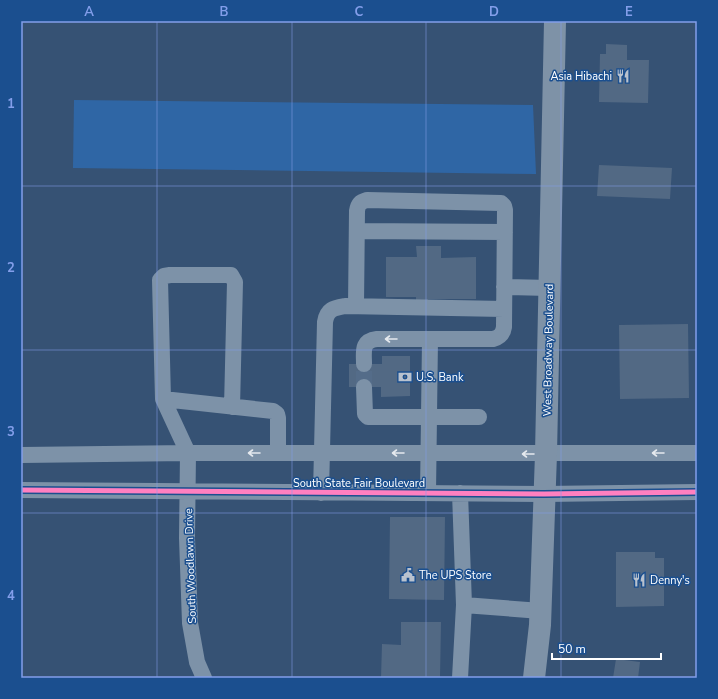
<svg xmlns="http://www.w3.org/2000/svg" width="718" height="699" viewBox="0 0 718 699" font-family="'Nunito Sans',sans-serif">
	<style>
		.green { fill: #2f66a5 }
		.building { fill: #526984 }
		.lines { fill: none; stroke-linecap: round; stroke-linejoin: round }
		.minor-tunnel { stroke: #546c89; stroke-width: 16; stroke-dasharray: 16 8; stroke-linecap: butt }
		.minor { stroke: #7d92a8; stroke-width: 16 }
		.highway { stroke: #7e92a7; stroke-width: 22 }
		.cycleway-casing { stroke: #1b4f8f; stroke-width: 8 }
		.cycleway { stroke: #ff80c0; stroke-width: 5 }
		.oneway { stroke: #e5e9ee }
		.grid { fill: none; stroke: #839eea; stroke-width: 1; stroke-opacity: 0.55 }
		.labels { text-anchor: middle; stroke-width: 3; stroke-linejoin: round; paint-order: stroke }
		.poi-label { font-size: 11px; fill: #fff; stroke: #1b4f8f; text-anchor: start }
		.street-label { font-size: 11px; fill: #fff; stroke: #1b4f8f }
		.neatline { fill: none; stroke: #839eea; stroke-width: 1.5 }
		.grid-label { font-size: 13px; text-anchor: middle; font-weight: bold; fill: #839eea }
	</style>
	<rect width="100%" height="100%" fill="#365274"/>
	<path class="green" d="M 74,100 L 533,105 L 536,174 L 73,168 Z"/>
	<path class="building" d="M 606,44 L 627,45 L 627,60 L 649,60 L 648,103 L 599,102 L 600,54 L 606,54 Z
		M 599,165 L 672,168 L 670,199 L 597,196 Z
		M 416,246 L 441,246 L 441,258 L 476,257 L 476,299 L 428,299 L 428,302 L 416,302 L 416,297 L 386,297 L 386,257 L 417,257 Z
		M 688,324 L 689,398 L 620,399 L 619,325 Z
		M 382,356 L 410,356 L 410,396 L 381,397 L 381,387 L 349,387 L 349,364 L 382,364 Z
		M 390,517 L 445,517 L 444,600 L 389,599 Z
		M 616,552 L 655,552 L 655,558 L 664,558 L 664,606 L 616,607 Z
		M 401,622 L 441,622 L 440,678 L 381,678 L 382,644 L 401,645 Z
		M 616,659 L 640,662 L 638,678 L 613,678 Z"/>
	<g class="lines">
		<path class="minor-tunnel" d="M 364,387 L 364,364"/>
		<path class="minor" d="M 357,231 L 505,232
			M 504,287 L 549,288
			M 356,306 L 357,211 C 358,204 360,202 367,200 L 501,203 L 504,206 L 505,210 L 504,327 C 503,334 500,337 493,339 L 377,339 C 361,341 364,351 364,364
			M 364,387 L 365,414 L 368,417 L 479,417
			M 163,399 L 273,411 L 277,414 L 278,418 L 278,453
			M 21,455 L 188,453 L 697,453
			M 21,490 L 544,494 L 697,492
			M 321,493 L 325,322 C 327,309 334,308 345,306 L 504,309
			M 428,493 L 430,339
			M 464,605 L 541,611
			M 204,678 L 197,662 L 190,623 L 187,538 L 188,453 L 163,399 L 160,280 L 164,276 L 170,275 L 231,275 L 235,282 L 232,407
			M 460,678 L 464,605 L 460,493"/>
		<path class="highway" d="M 534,678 L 540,625 L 546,454 L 555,21"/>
		<g class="cycleway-casing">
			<path id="cycleway" d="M 21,490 L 544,494 L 697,492"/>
		</g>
		<use href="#cycleway" class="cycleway"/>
	</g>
	<defs><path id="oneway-shaft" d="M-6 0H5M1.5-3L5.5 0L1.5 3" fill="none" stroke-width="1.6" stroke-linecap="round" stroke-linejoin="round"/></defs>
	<g class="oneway">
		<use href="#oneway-shaft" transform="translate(391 339) rotate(-180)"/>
		<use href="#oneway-shaft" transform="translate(254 453) rotate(-180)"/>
		<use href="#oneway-shaft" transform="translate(398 453) rotate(-180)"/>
		<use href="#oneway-shaft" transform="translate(658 453) rotate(180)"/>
		<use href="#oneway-shaft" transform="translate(528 454) rotate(-180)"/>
	</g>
	<path class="grid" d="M 157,21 L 157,678M 292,21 L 292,678M 426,21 L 426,678M 561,21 L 561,678M 21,186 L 697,186M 21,350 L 697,350M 21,513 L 697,513"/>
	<defs>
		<g id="restaurant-bare" transform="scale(1.08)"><path d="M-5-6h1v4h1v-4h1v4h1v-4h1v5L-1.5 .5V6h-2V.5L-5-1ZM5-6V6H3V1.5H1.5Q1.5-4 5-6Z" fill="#b9c2ce" stroke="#1b4f8f" stroke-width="2.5" paint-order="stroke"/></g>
		<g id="bank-bare" transform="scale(1.08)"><path d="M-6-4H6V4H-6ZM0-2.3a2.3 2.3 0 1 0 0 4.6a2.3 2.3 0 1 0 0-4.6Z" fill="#b9c2ce" stroke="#1b4f8f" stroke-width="2.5" paint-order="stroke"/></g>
		<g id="civic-bare" transform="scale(1.08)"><path d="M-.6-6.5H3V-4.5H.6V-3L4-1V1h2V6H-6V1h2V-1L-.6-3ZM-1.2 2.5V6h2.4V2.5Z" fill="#b9c2ce" stroke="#1b4f8f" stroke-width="2.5" paint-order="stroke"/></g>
	</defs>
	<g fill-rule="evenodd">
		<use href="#restaurant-bare" x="623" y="76"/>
		<use href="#bank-bare" x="405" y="377"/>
		<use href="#civic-bare" x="408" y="575"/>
		<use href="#restaurant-bare" x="639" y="580"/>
	</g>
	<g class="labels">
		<g class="poi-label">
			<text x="612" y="80" text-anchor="end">Asia Hibachi</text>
			<text x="416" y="381">U.S. Bank</text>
			<text x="419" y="579">The UPS Store</text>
			<text x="650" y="584">Denny's</text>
		</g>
		<g class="street-label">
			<text transform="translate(548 350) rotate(-89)" y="4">West Broadway Boulevard</text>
			<text x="359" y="487">South State Fair Boulevard</text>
			<text transform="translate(190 566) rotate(-92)" y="4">South Woodlawn Drive</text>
		</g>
	</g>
	<rect width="718" height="699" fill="none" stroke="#1b4f8f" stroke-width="44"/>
	<path d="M552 653v6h109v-6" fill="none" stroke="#ffffff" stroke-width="2"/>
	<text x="558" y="653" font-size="12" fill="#ffffff" stroke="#1b4f8f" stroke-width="3" paint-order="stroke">50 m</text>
	<rect x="22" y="22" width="674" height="655" class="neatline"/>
	<g class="grid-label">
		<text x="89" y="16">A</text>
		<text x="224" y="16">B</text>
		<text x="359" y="16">C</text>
		<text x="494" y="16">D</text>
		<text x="629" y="16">E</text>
		<text x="11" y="108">1</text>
		<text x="11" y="272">2</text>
		<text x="11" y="436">3</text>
		<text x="11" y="600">4</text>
	</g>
</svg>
